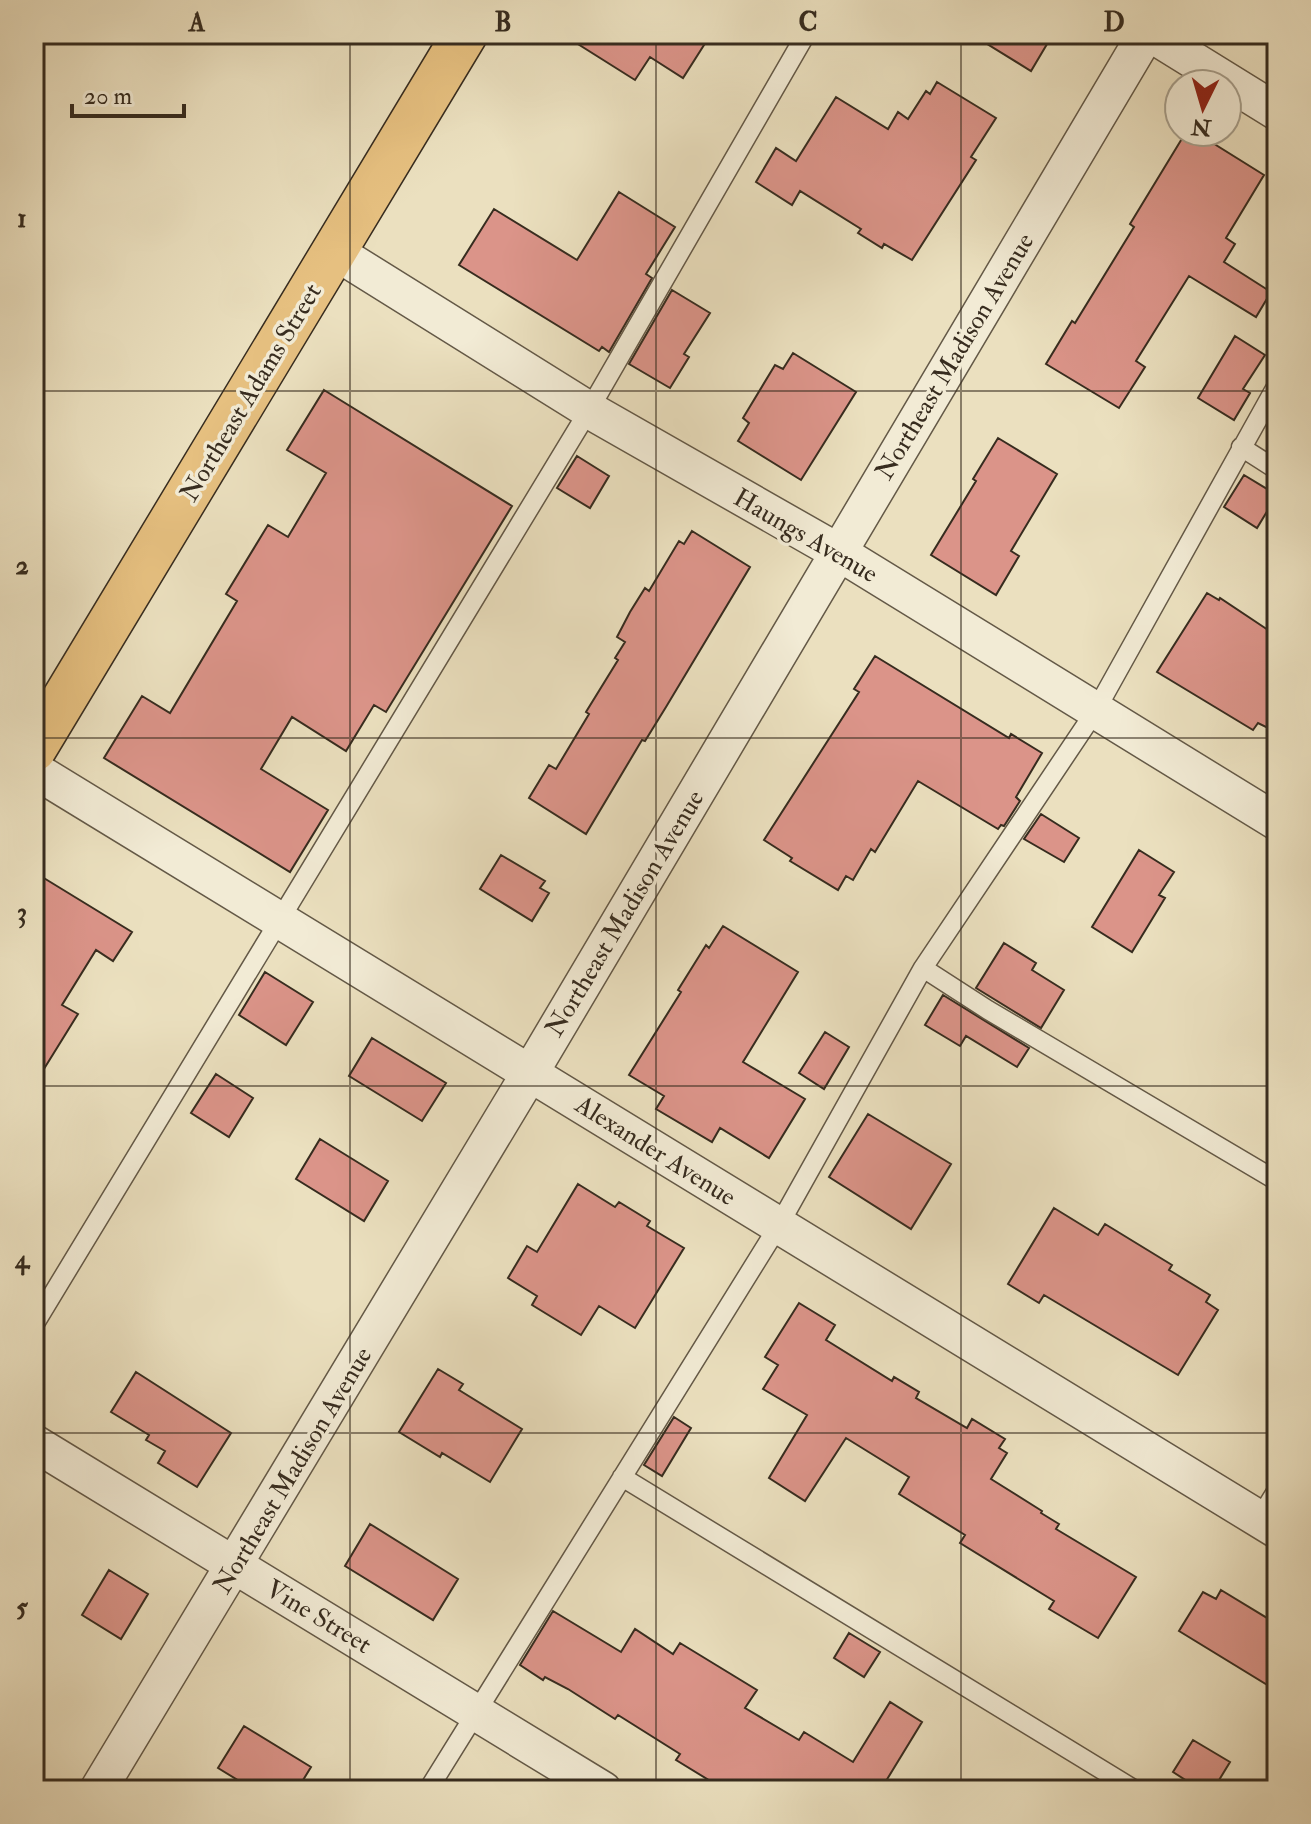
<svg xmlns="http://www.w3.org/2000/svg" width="1311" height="1824" viewBox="0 0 1311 1824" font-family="'IM FELL Double Pica',serif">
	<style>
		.building { fill: #db9489; stroke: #372c1f; stroke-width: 2 }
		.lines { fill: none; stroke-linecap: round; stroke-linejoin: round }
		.lane-casing { stroke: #645947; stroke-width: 21 }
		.street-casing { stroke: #645947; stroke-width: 39 }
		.primary-casing { stroke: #372c1f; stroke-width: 47 }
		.lane { stroke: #f2ebd5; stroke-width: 18 }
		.street { stroke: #f2ebd5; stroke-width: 36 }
		.primary { stroke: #e6c080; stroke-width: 44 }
		.grid { fill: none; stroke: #372c1f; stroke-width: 2; stroke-opacity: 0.55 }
		.labels { text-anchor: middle; stroke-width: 7; stroke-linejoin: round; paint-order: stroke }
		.street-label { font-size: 26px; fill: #372c1f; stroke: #f2ebd5 }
		.neatline { fill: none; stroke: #372c1f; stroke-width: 3 }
		.grid-label { font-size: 26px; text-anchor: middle; font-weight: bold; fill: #372c1f }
	</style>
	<rect width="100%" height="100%" fill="#ebe0bf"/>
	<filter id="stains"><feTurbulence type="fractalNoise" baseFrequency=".0025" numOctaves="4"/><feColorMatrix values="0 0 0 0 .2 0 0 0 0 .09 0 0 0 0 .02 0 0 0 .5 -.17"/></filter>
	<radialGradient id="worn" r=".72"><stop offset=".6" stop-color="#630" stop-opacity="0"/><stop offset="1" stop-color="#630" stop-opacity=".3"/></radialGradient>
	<path class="building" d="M 562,34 L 711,34 L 683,78 L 650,57 L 635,80 Z
		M 971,34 L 1053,34 L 1031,71 Z
		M 937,82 L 996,118 L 971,157 L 976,160 L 912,260 L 884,244 L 882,248 L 858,233 L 861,229 L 800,191 L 792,205 L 756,182 L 776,148 L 796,161 L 836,97 L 888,129 L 898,112 L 908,119 L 926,91 L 930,94 Z
		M 1186,132 L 1195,132 L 1264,175 L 1226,238 L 1235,244 L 1224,262 L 1271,292 L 1256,317 L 1189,276 L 1136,361 L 1145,367 L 1119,408 L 1046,364 L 1072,321 L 1075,323 L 1134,227 L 1130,224 Z
		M 619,192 L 675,227 L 646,274 L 652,278 L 609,352 L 602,347 L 599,351 L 459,265 L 494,209 L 577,260 Z
		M 672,290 L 710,313 L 684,354 L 689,357 L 670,388 L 629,364 Z
		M 1235,336 L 1265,355 L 1243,389 L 1250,393 L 1234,420 L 1198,398 Z
		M 793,353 L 856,392 L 801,480 L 738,441 L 749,423 L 743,418 L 775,365 L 783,369 Z
		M 324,390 L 512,506 L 386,712 L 374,705 L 346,751 L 292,717 L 261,769 L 328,810 L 290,872 L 104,758 L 142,696 L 170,713 L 237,601 L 226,594 L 268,525 L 288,537 L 326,473 L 287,450 Z
		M 998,438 L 1057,474 L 1011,551 L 1019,556 L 996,595 L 931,555 L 976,481 L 973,479 Z
		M 577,456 L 609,476 L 590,508 L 557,488 Z
		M 1244,475 L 1277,495 L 1257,528 L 1224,507 Z
		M 692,531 L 750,567 L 666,707 L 645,741 L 642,740 L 586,834 L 529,798 L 549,765 L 556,769 L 589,714 L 586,712 L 618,660 L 615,658 L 625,642 L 617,637 L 630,612 L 645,588 L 649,591 L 679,541 L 684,544 Z
		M 1207,593 L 1219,600 L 1220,598 L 1277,636 L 1277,713 L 1268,728 L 1258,723 L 1253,730 L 1157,672 Z
		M 875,656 L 1009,738 L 1011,734 L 1042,753 L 1016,797 L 1020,801 L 1004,826 L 1001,825 L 998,829 L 918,781 L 875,852 L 871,849 L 853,880 L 846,876 L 838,890 L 790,861 L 792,858 L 764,840 L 859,692 L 854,689 Z
		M 1041,814 L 1079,838 L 1064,862 L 1024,839 Z
		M 1139,850 L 1174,872 L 1159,895 L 1165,898 L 1132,952 L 1092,927 Z
		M 501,855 L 545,881 L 540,888 L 549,893 L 532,921 L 480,889 Z
		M 34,872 L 132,932 L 113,961 L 96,950 L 62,1005 L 78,1014 L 34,1085 Z
		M 723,926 L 798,972 L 743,1062 L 805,1099 L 769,1158 L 720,1128 L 712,1142 L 656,1109 L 664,1096 L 629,1075 L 681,992 L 678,990 L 706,945 L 709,948 Z
		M 1004,943 L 1036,963 L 1032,970 L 1064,990 L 1041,1028 L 976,988 Z
		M 265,972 L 313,1002 L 286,1045 L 239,1015 Z
		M 943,995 L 1029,1048 L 1017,1067 L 966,1036 L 960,1046 L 925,1025 Z
		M 825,1032 L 849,1047 L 824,1089 L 799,1073 Z
		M 372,1038 L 446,1083 L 422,1121 L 349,1076 Z
		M 216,1074 L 253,1098 L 229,1137 L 191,1113 Z
		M 868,1114 L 951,1164 L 911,1229 L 829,1177 Z
		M 320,1139 L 388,1181 L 364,1221 L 296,1179 Z
		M 578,1184 L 615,1207 L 619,1202 L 650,1221 L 647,1226 L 684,1248 L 635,1328 L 599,1306 L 581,1335 L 532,1305 L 537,1296 L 508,1278 L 527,1246 L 537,1252 Z
		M 1054,1208 L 1098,1235 L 1105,1224 L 1172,1265 L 1169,1270 L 1210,1295 L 1206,1302 L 1218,1310 L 1178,1375 L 1044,1295 L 1039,1303 L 1008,1284 Z
		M 799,1303 L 835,1325 L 826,1340 L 892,1381 L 894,1377 L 919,1392 L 916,1398 L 967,1428 L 972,1419 L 1005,1439 L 999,1448 L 1007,1453 L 991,1479 L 1042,1511 L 1041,1513 L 1059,1524 L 1056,1529 L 1136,1577 L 1098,1638 L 1049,1609 L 1054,1601 L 960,1543 L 965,1535 L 899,1494 L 909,1477 L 846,1438 L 805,1501 L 769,1478 L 807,1415 L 763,1389 L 778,1365 L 765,1357 Z
		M 438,1369 L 463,1384 L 459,1390 L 522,1429 L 490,1482 L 442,1453 L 440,1457 L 399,1432 Z
		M 136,1372 L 231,1433 L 197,1487 L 158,1463 L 165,1451 L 146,1440 L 149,1435 L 111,1412 Z
		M 674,1417 L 691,1428 L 662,1476 L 644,1465 Z
		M 370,1524 L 458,1579 L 433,1620 L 345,1566 Z
		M 109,1570 L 148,1594 L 121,1639 L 82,1615 Z
		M 1221,1590 L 1277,1624 L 1277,1691 L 1179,1631 L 1203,1592 L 1216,1599 Z
		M 553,1611 L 621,1652 L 635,1629 L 673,1654 L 680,1643 L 757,1690 L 745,1708 L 799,1740 L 804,1732 L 853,1762 L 890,1702 L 922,1722 L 886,1781 L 901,1790 L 725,1790 L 676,1760 L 680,1754 L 618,1715 L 615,1719 L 568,1689 L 545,1677 L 543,1680 L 520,1665 Z
		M 849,1633 L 880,1652 L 864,1677 L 834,1658 Z
		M 244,1726 L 311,1767 L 297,1790 L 254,1790 L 218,1768 Z
		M 1193,1740 L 1230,1762 L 1213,1790 L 1201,1790 L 1173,1772 Z"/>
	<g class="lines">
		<g class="lane-casing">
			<path id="lane" d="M 1241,447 L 1277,470
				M 923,968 L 988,1010 L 1277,1181
				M 34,1325 L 589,410 L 806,34
				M 622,1477 L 1135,1790
				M 1259,1519 L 1277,1490
				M 428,1790 L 779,1225 L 923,968 L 1096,710 L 1277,385"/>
		</g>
		<g class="street-casing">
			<path id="street" d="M 1151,34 L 1277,112
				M 334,251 L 589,410 L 838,552 L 1277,822
				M 34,770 L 1277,1530
				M 34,1443 L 603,1790
				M 98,1790 L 530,1073 L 1146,34"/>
		</g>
		<g class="primary-casing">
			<path id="primary" d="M 34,749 L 465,34"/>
		</g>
		<use href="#lane" class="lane"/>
		<use href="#street" class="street"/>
		<use href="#primary" class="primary"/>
	</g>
	<path class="grid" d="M 350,34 L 350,1790M 656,34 L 656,1790M 961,34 L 961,1790M 34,391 L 1277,391M 34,738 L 1277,738M 34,1086 L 1277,1086M 34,1433 L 1277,1433"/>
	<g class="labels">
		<g class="street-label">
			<text transform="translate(954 356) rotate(-59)" y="9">Northeast Madison Avenue</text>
			<text transform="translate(250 392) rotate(-59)" y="9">Northeast Adams Street</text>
			<text transform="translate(806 535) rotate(30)" y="9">Haungs Avenue</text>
			<text transform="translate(624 913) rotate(-59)" y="9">Northeast Madison Avenue</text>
			<text transform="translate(656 1150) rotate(32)" y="9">Alexander Avenue</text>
			<text transform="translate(292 1470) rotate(-59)" y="9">Northeast Madison Avenue</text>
			<text transform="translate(319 1616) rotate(31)" y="9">Vine Street</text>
		</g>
	</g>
	<rect width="1311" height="1824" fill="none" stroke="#ebe0bf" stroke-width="88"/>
	<g transform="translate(1203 108) rotate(185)"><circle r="38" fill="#f2ebd5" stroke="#a79f8c" stroke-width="2"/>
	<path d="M0-6L14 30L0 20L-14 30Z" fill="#8f2418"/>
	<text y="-12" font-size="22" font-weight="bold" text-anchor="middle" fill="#372c1f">N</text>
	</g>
	<path d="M72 104v12h112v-12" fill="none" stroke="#372c1f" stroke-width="4"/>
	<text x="84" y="104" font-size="24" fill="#372c1f" stroke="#f2ebd5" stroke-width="6" paint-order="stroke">20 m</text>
	<rect x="44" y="44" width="1223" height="1736" class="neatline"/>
	<g class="grid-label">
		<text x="197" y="31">A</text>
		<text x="503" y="31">B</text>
		<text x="808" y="31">C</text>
		<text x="1114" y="31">D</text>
		<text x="22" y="227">1</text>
		<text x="22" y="574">2</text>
		<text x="22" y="921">3</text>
		<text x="22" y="1268">4</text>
		<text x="22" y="1616">5</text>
	</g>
	<rect width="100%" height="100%" filter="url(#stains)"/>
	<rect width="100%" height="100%" fill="url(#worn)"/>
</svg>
